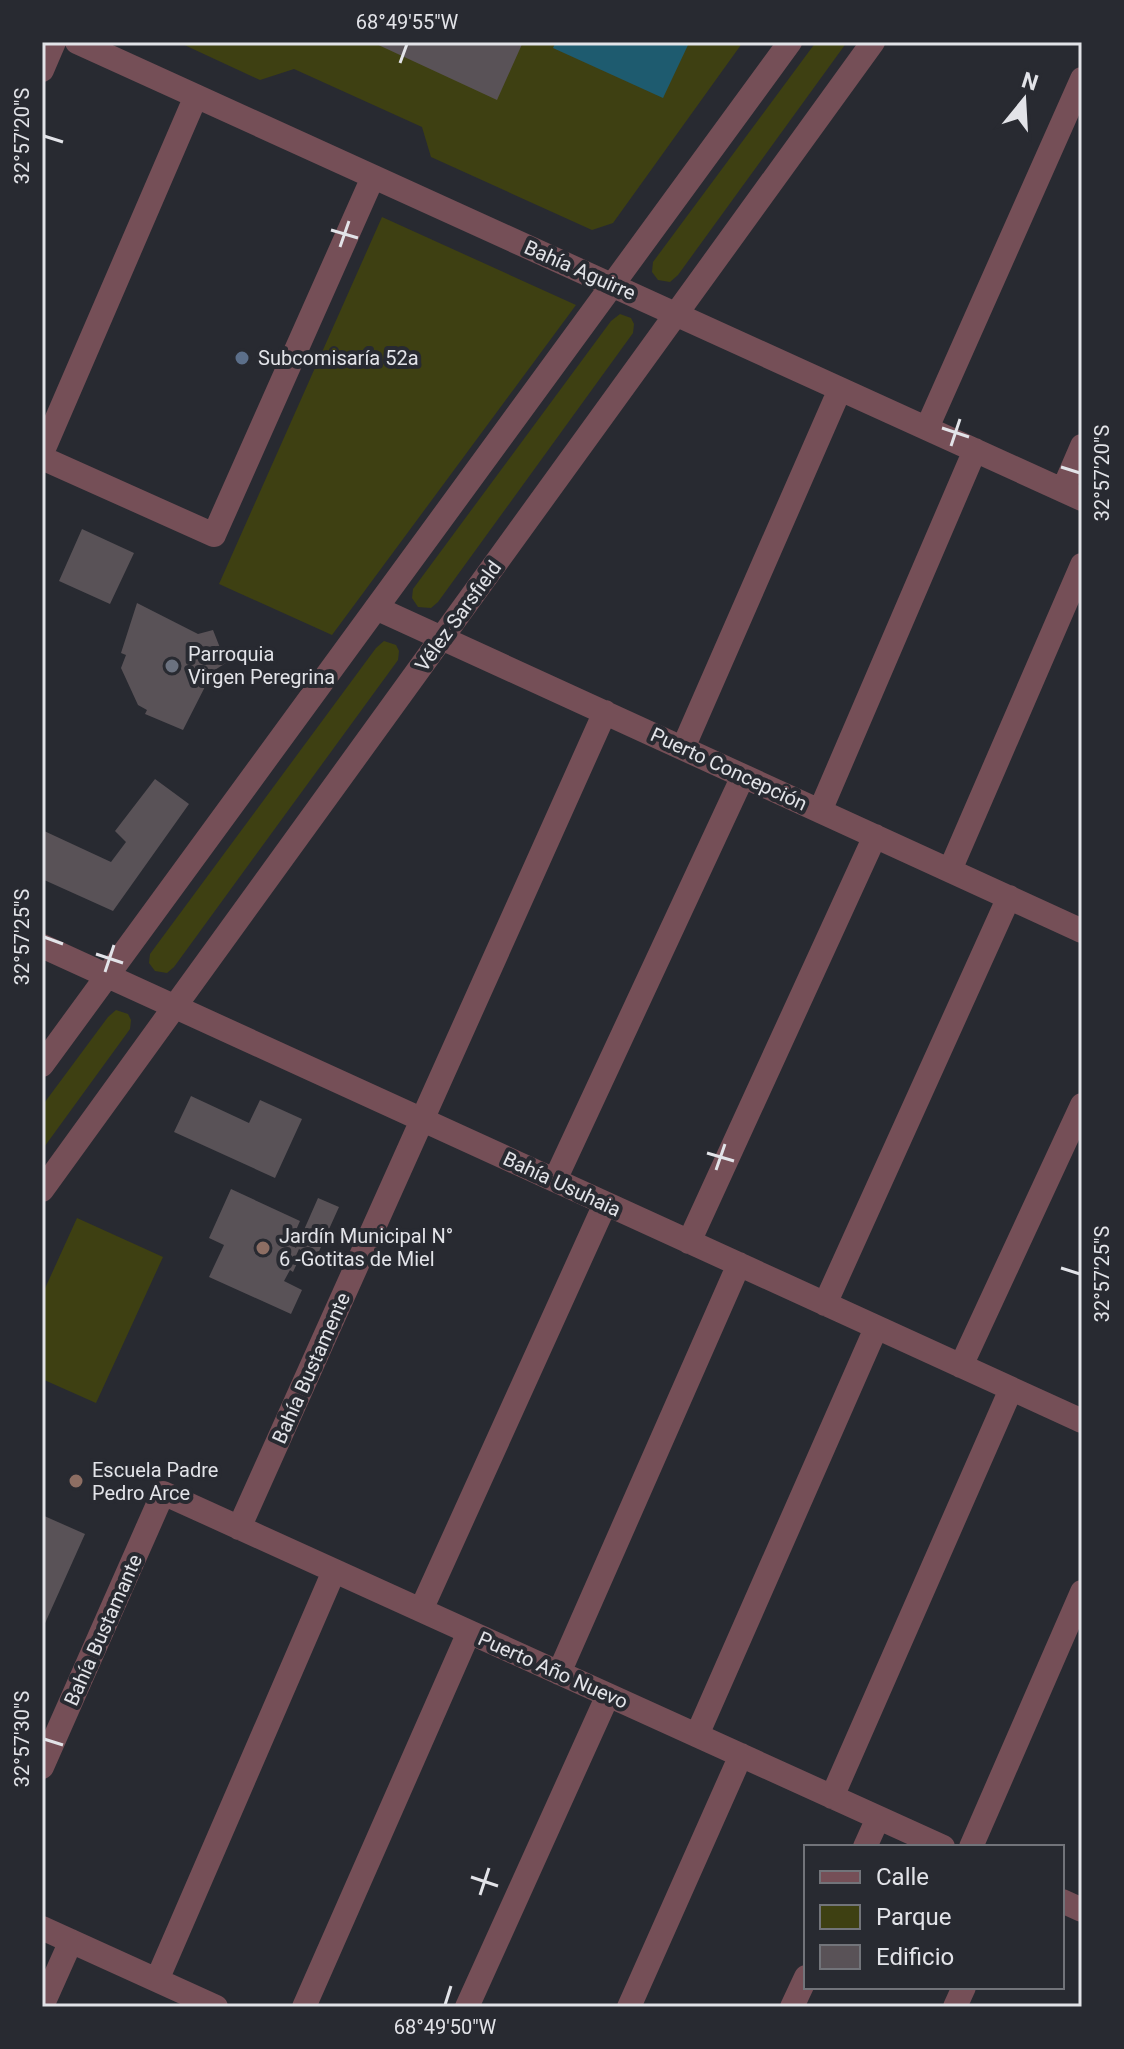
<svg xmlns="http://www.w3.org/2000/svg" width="1124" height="2049" viewBox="0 0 1124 2049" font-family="Roboto,sans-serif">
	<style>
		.green { fill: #3e4012 }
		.water { fill: #1e5b6f }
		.building { fill: #595257 }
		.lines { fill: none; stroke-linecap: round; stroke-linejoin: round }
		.minor { stroke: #754f57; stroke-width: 24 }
		.ticks { fill: none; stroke: #e2e3e8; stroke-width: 3 }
		.service-dot { fill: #5c6f8a; stroke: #282a31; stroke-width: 3 }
		.worship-dot { fill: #6b7280; stroke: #282a31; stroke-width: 3 }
		.education-dot { fill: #8d6e63; stroke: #282a31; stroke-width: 3 }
		.labels { text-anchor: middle; stroke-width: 8; stroke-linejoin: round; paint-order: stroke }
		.street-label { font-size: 20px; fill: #e2e3e8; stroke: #282a31 }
		.poi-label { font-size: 20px; fill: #e2e3e8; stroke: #282a31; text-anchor: start }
		.neatline { fill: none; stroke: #e2e3e8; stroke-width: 3 }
		.ticks-label { font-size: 20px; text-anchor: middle; fill: #e2e3e8 }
	</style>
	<rect width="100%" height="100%" fill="#282a31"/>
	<path class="green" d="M 178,42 L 743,42 L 613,223 L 592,230 L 431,157 L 422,127 L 294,69 L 260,80 Z
		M 816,42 L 847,42 L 678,275 L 670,282 L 658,280 L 652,272 L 653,262 Z
		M 382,217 L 576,305 L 332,635 L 219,584 Z
		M 620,314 L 631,318 L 634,324 L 633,333 L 438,602 L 431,608 L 418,607 L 412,598 L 413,589 L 611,321 Z
		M 384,641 L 396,645 L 399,651 L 398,660 L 174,967 L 167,973 L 155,971 L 149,963 L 150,954 L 376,648 Z
		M 116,1010 L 128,1014 L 131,1020 L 130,1029 L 42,1150 L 42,1106 L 108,1017 Z
		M 77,1218 L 163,1257 L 96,1403 L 42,1379 L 42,1295 Z"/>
	<path class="water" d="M 556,42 L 682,42 L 688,45 L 663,98 L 553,48 Z"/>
	<path class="building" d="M 372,42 L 523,42 L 497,100 Z
		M 82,529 L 134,553 L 110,604 L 59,581 Z
		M 137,603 L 198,634 L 213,630 L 226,663 L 213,671 L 183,730 L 145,714 L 147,710 L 138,705 L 121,668 L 126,655 L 121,653 Z
		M 155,779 L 189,804 L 113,911 L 42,879 L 42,830 L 111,862 L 126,842 L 115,831 Z
		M 191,1096 L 249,1123 L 260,1100 L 302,1119 L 275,1178 L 174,1132 Z
		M 231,1189 L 300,1221 L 290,1244 L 296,1248 L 318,1198 L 339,1207 L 316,1258 L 299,1249 L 295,1258 L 299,1259 L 293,1272 L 290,1270 L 284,1281 L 302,1290 L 291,1314 L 209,1277 L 224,1245 L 209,1238 Z
		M 42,1515 L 85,1534 L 42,1630 Z"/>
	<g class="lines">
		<path class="minor" d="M 77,42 L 1082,499
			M 42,70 L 54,42
			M 927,428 L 1082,79
			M 42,453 L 196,96
			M 42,458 L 214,535 L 373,177
			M 1063,490 L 1082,446
			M 376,608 L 1082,931
			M 683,748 L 840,389
			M 820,811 L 975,450
			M 950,870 L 1082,565
			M 42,946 L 1082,1421
			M 42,1065 L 790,42
			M 555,1180 L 743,776
			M 42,1190 L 873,42
			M 689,1242 L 875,836
			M 825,1304 L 1009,897
			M 961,1366 L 1082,1105
			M 239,1528 L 605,712
			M 421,1610 L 605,1204
			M 559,1673 L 739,1264
			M 697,1735 L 876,1328
			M 42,1767 L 163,1493 L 943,1847
			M 832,1797 L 1011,1389
			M 865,1847 L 878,1818
			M 971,1847 L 1082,1592
			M 1062,1901 L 1082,1910
			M 42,1928 L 216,2007
			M 157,1980 L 334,1571
			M 42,2006 L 71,1941
			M 304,2007 L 469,1632
			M 467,2007 L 608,1695
			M 629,2007 L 741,1755
			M 792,2007 L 806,1977
			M 955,2007 L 964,1987"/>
	</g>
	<path class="ticks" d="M 400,63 L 407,44M 44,136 L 63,142M 331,230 L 358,238M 340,247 L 349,221M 942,428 L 969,437M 951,446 L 960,419M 1061,467 L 1080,473M 44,937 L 63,944M 96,954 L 123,963M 105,972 L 114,945M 707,1153 L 734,1161M 716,1170 L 725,1144M 1061,1268 L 1080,1274M 44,1739 L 63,1745M 471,1877 L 498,1886M 480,1895 L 489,1868M 445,2005 L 451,1986"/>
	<circle class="service-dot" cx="242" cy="358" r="8"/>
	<circle class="worship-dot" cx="172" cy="666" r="8"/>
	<g class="education-dot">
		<circle cx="263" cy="1248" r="8"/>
		<circle cx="76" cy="1481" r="8"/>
	</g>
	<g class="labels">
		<g class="street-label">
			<text transform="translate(580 270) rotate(24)" y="7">Bahía Aguirre</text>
			<text transform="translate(458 616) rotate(-54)" y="7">Vélez Sarsfield</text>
			<text transform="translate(729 769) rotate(25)" y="7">Puerto Concepción</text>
			<text transform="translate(562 1184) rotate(25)" y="7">Bahía Usuhaia</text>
			<text transform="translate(311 1368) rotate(-66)" y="7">Bahía Bustamente</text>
			<text transform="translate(103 1630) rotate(-66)" y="7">Bahía Bustamante</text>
			<text transform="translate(553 1670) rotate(24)" y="7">Puerto Año Nuevo</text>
		</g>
		<g class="poi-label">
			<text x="258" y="365">Subcomisaría 52a</text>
			<text x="188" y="661">Parroquia<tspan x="188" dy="23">Virgen Peregrina</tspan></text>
			<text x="279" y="1243">Jardín Municipal N°<tspan x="279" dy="23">6 -Gotitas de Miel</tspan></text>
			<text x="92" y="1477">Escuela Padre<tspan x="92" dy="23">Pedro Arce</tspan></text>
		</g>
	</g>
	<rect width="1124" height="2049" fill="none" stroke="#282a31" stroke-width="88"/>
	<rect x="804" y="1845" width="260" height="144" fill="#282a31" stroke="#72747a" stroke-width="2"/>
	<rect x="820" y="1871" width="40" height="12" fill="#754f57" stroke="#72747a" stroke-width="2"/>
	<text x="876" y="1885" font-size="24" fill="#e2e3e8">Calle</text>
	<rect x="820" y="1905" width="40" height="24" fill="#3e4012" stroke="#72747a" stroke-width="2"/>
	<text x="876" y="1925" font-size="24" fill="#e2e3e8">Parque</text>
	<rect x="820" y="1945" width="40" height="24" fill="#595257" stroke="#72747a" stroke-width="2"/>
	<text x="876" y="1965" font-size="24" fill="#e2e3e8">Edificio</text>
	<g transform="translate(1024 100) rotate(18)" stroke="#282a31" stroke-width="6" paint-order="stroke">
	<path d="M0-6L14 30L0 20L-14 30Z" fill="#e2e3e8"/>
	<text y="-12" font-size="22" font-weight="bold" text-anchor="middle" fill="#e2e3e8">N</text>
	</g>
	<rect x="44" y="44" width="1036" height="1961" class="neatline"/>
	<g class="ticks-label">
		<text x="407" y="29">68°49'55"W</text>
		<text transform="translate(22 136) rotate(-90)" y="7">32°57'20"S</text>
		<text transform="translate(1102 473) rotate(-90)" y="7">32°57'20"S</text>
		<text transform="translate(22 937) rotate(-90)" y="7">32°57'25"S</text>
		<text transform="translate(1102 1274) rotate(-90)" y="7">32°57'25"S</text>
		<text transform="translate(22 1739) rotate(-90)" y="7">32°57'30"S</text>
		<text x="445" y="2034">68°49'50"W</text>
	</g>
</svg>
